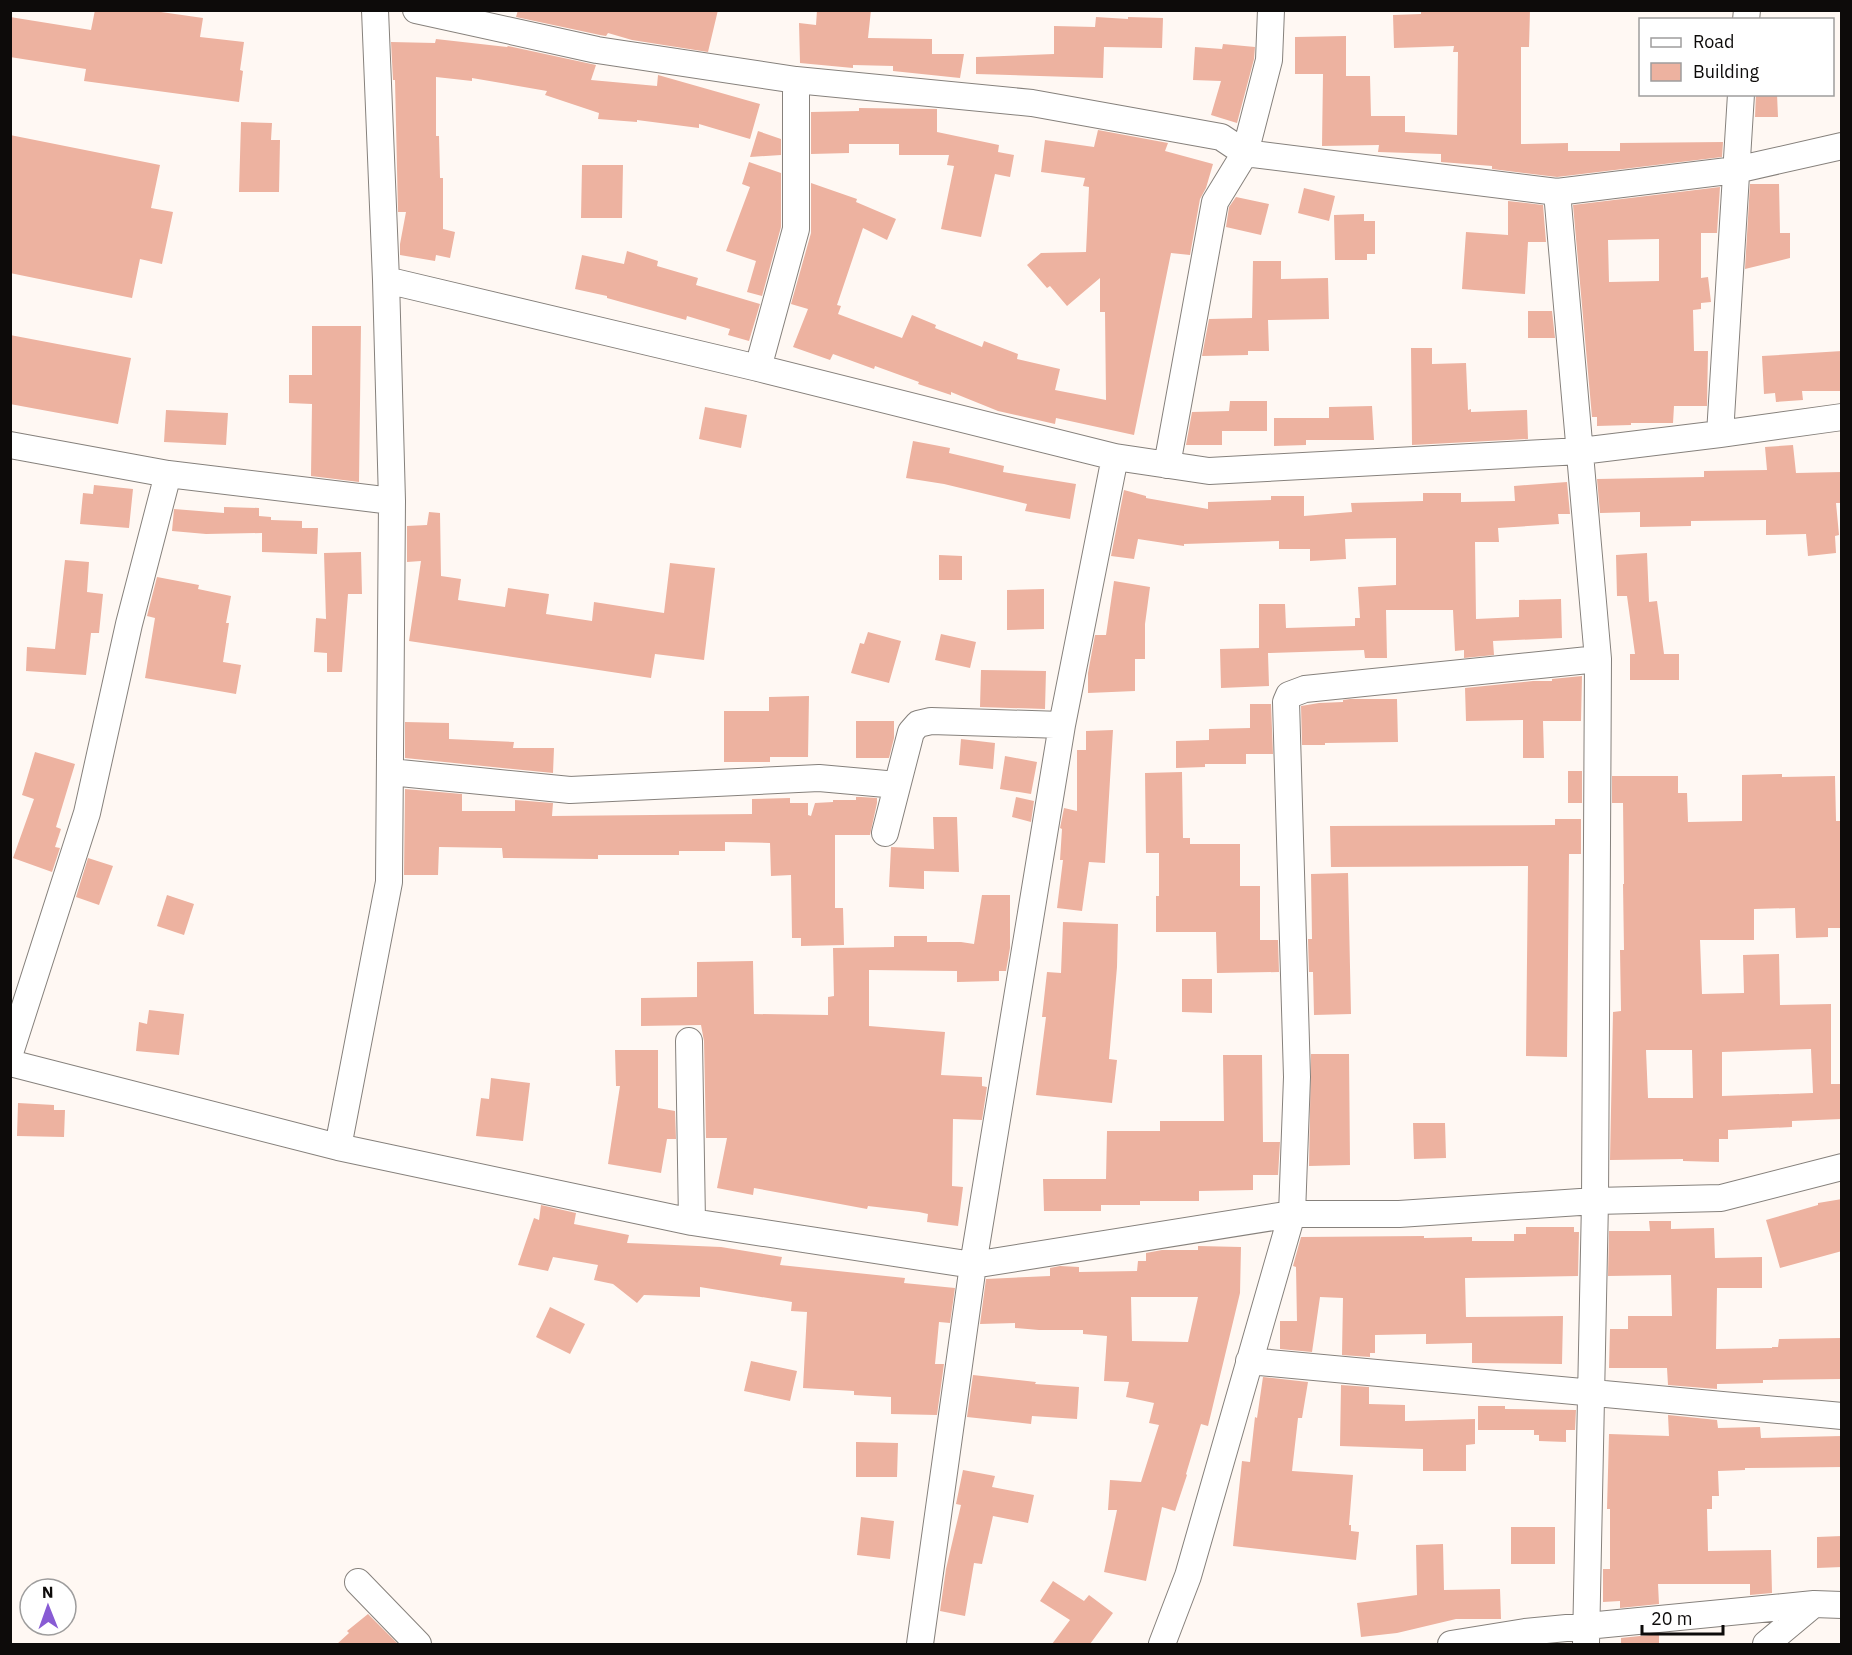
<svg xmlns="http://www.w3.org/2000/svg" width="1852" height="1655" viewBox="0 0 1852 1655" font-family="'IBM Plex Sans',sans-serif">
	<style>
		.building { fill: #edb2a0; fill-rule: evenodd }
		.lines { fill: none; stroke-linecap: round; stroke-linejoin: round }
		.street-casing { stroke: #86817c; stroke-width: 28 }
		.street { stroke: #fff; stroke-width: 26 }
	</style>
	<rect width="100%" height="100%" fill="#fff8f3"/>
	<path class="building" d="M 95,10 L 147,10 L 203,18 L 200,37 L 244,42 L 240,70 L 243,71 L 239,102 L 84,81 L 86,69 L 10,57 L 10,17 L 91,30 Z
		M 518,10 L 718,10 L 708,52 L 632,40 L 608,33 L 606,36 L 600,35 L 516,17 Z
		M 817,10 L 871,10 L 868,38 L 932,39 L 932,54 L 964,54 L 960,78 L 893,71 L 893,66 L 853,65 L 853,68 L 800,63 L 799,23 L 816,25 Z
		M 1421,10 L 1530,10 L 1529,47 L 1521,47 L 1521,144 L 1568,143 L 1568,151 L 1620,151 L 1620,143 L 1723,142 L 1722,157 L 1557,177 L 1492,169 L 1492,166 L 1441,162 L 1441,154 L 1378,152 L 1379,145 L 1322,146 L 1323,74 L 1295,74 L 1295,37 L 1346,36 L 1346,76 L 1370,76 L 1371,116 L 1405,116 L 1405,132 L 1457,135 L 1458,52 L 1453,52 L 1454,46 L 1394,48 L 1393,15 L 1421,14 Z
		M 1096,17 L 1128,19 L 1128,17 L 1163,18 L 1162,48 L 1104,47 L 1103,78 L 976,74 L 976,57 L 1054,54 L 1054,26 L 1095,27 Z
		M 436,39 L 507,47 L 508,46 L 596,65 L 591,80 L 657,86 L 658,75 L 760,104 L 750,139 L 699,124 L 699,128 L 637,120 L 637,122 L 598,119 L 599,113 L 545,95 L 547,91 L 472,78 L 472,81 L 436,77 L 436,136 L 439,136 L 440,178 L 443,178 L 443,229 L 455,232 L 450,258 L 436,255 L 435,261 L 400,255 L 400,244 L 406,212 L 398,212 L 395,80 L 393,80 L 391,42 L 435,43 Z
		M 1223,44 L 1255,47 L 1254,59 L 1237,123 L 1211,115 L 1221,81 L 1193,80 L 1195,47 L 1222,49 Z
		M 1756,94 L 1777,94 L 1778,117 L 1755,117 Z
		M 859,108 L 937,109 L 937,132 L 999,145 L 998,152 L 1014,155 L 1010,177 L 995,174 L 981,237 L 941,229 L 954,166 L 947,165 L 949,155 L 899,155 L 899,144 L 849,144 L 849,153 L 811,154 L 811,112 L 859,111 Z
		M 241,122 L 272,123 L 271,140 L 280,140 L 279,192 L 239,192 Z
		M 1098,130 L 1168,143 L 1165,151 L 1213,164 L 1206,188 L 1200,199 L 1190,255 L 1171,253 L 1134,435 L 1056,418 L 1055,424 L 998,411 L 951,392 L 951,395 L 918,384 L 919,382 L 875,366 L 874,369 L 833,354 L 830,360 L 793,347 L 808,309 L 791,304 L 811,233 L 811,183 L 857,199 L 856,202 L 896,219 L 887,240 L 863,228 L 837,305 L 841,306 L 838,314 L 902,338 L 912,315 L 936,325 L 935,328 L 982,347 L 984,341 L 1018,354 L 1017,359 L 1060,369 L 1055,390 L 1106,400 L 1105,312 L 1100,312 L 1100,278 L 1067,306 L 1050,286 L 1047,288 L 1027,265 L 1041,253 L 1086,252 L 1089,187 L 1083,186 L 1085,178 L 1041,172 L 1045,140 L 1094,147 Z
		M 758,131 L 781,139 L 781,155 L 750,157 Z
		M 10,135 L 160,165 L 151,208 L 173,212 L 162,264 L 140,259 L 132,298 L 10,273 Z
		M 749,162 L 781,173 L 781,227 L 762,296 L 747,292 L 756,261 L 726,251 L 750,187 L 742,184 Z
		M 582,165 L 623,165 L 622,218 L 581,218 Z
		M 1750,184 L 1779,184 L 1780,233 L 1790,233 L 1790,258 L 1745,269 Z
		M 1720,187 L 1717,233 L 1701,233 L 1701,278 L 1708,277 L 1711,302 L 1701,303 L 1701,309 L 1693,310 L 1694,351 L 1708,351 L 1707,406 L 1674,406 L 1673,423 L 1631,423 L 1631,425 L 1597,426 L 1597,417 L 1592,417 L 1573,205 ZM 1659,239 L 1659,281 L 1609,282 L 1608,240 Z
		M 1304,188 L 1335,196 L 1329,221 L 1298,213 Z
		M 1236,197 L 1269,204 L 1261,235 L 1226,227 L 1229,207 Z
		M 1508,201 L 1543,205 L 1546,242 L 1528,242 L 1525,294 L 1462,289 L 1466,232 L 1508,235 Z
		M 1364,214 L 1364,221 L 1375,221 L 1375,254 L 1367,254 L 1367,260 L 1335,260 L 1334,215 Z
		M 627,251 L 658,261 L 657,266 L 698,278 L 696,285 L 760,304 L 749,341 L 728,335 L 730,329 L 687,316 L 686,320 L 607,298 L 607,296 L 575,289 L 582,255 L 624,264 Z
		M 1253,261 L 1281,261 L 1281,279 L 1328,278 L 1329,319 L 1268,320 L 1269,351 L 1248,351 L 1248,355 L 1202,356 L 1209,319 L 1252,318 Z
		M 1528,311 L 1552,311 L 1555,338 L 1528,338 Z
		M 312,326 L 361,326 L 359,482 L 311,476 L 312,404 L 289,403 L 289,375 L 312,375 Z
		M 10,335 L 131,358 L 118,424 L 10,404 Z
		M 1411,348 L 1432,348 L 1432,364 L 1466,363 L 1468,410 L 1471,409 L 1471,412 L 1527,410 L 1528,439 L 1412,445 Z
		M 1842,351 L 1842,391 L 1802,391 L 1803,400 L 1776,402 L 1775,393 L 1764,394 L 1762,356 Z
		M 1230,401 L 1267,401 L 1267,431 L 1222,431 L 1222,445 L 1186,445 L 1192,412 L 1229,411 Z
		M 1372,406 L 1374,440 L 1306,440 L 1306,445 L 1274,446 L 1274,418 L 1329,418 L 1329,407 Z
		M 705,407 L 747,415 L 741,448 L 699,439 Z
		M 166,410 L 228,413 L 226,445 L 164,442 Z
		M 913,441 L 950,448 L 949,453 L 1004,466 L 1003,472 L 1076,484 L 1070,519 L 1025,511 L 1027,504 L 944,484 L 906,478 Z
		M 1793,445 L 1796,473 L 1842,472 L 1842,503 L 1836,503 L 1839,535 L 1835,536 L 1836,553 L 1808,556 L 1806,534 L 1766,535 L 1766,520 L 1691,521 L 1691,526 L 1640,527 L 1640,512 L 1600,513 L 1597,479 L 1704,477 L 1704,471 L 1767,470 L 1765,447 Z
		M 1567,482 L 1570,514 L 1558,514 L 1559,524 L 1498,528 L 1499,542 L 1475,542 L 1476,619 L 1519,617 L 1519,600 L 1561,599 L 1562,638 L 1493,641 L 1494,655 L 1464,658 L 1464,650 L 1455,651 L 1453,610 L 1386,610 L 1387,658 L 1365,658 L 1364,650 L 1268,653 L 1269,686 L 1221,688 L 1220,649 L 1259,648 L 1259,604 L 1285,604 L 1286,628 L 1355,626 L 1355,618 L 1360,618 L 1358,587 L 1396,585 L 1396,538 L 1345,539 L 1346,559 L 1310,561 L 1310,549 L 1279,549 L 1279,541 L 1184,544 L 1184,546 L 1138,539 L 1134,559 L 1111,556 L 1124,490 L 1146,496 L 1146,498 L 1208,509 L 1208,502 L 1271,500 L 1271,496 L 1304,496 L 1304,516 L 1352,512 L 1351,503 L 1423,501 L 1423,493 L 1461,493 L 1461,502 L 1515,501 L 1514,486 Z
		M 94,485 L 133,489 L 129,528 L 80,524 L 83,493 L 93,494 Z
		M 224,507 L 259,508 L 259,516 L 271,517 L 271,520 L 302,521 L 302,528 L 318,528 L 317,554 L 262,552 L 262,533 L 206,534 L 172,531 L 174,509 L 224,513 Z
		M 429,512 L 440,513 L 441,576 L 461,579 L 458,600 L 505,607 L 508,588 L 549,594 L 546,614 L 592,621 L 594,602 L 664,613 L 670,563 L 715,568 L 704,660 L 655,654 L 651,678 L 409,641 L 421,561 L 407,562 L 407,526 L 427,525 Z
		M 361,552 L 362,594 L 348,594 L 342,672 L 327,672 L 327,653 L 314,652 L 316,618 L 326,619 L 324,553 Z
		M 1647,553 L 1649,602 L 1657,601 L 1664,654 L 1679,654 L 1679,680 L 1630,680 L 1630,654 L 1635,654 L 1627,596 L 1617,596 L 1616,555 Z
		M 939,555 L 962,556 L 962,580 L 939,580 Z
		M 65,560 L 89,562 L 87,592 L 103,594 L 99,633 L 91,633 L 86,675 L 26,671 L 27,647 L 55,649 Z
		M 157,577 L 199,585 L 198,589 L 231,596 L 226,623 L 229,623 L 223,662 L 241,665 L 236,694 L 145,678 L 155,618 L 147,616 Z
		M 1114,581 L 1150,587 L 1145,624 L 1145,659 L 1135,659 L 1135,691 L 1088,693 L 1088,673 L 1095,635 L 1106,635 Z
		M 1044,589 L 1044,629 L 1007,630 L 1007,590 Z
		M 868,632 L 901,641 L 889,683 L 851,673 L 860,643 L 864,644 Z
		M 941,634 L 976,642 L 970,668 L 935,660 Z
		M 981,670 L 1046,671 L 1045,709 L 980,707 Z
		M 1582,676 L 1581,721 L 1543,721 L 1544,758 L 1523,758 L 1523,720 L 1466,721 L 1465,688 L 1533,681 L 1552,681 L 1552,679 Z
		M 809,696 L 808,757 L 770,757 L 770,762 L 724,762 L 724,711 L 769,711 L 769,697 Z
		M 1350,699 L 1397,699 L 1398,742 L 1325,743 L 1325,745 L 1302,745 L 1301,706 L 1319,703 L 1343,702 L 1343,700 Z
		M 1250,704 L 1271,704 L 1273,754 L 1246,754 L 1246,764 L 1205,764 L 1205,767 L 1176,768 L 1176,741 L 1209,740 L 1209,729 L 1250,728 Z
		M 856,721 L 894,721 L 894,738 L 889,758 L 856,758 Z
		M 405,722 L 449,723 L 449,739 L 514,742 L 513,748 L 554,748 L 553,773 L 405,758 Z
		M 1113,730 L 1105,863 L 1089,862 L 1082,911 L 1057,908 L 1063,860 L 1060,860 L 1062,829 L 1060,828 L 1064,808 L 1077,811 L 1077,750 L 1086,750 L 1086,731 Z
		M 961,739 L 995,743 L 993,769 L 959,765 Z
		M 35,752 L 75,764 L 56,827 L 61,829 L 55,847 L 60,848 L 52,872 L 13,858 L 34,799 L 22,795 Z
		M 1005,756 L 1037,762 L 1031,794 L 1000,789 Z
		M 1568,771 L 1582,771 L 1582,803 L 1568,803 Z
		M 1182,772 L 1183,838 L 1190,838 L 1190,844 L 1240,844 L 1240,886 L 1260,886 L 1260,940 L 1278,940 L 1279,972 L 1217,973 L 1216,932 L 1156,932 L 1156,896 L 1159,896 L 1159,853 L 1146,853 L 1145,773 Z
		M 1782,774 L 1782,777 L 1835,776 L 1836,821 L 1840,821 L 1840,928 L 1828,928 L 1828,937 L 1796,938 L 1795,908 L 1754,909 L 1754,940 L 1700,940 L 1702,994 L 1744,993 L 1743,955 L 1779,954 L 1780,1005 L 1831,1004 L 1831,1084 L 1842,1084 L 1842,1119 L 1792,1121 L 1792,1127 L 1728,1130 L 1728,1139 L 1719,1139 L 1719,1162 L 1683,1161 L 1683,1159 L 1610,1160 L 1613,1012 L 1621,1011 L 1620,950 L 1624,950 L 1623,884 L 1624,884 L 1623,803 L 1612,803 L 1612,776 L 1678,776 L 1678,793 L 1687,793 L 1688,822 L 1742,821 L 1742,775 ZM 1811,1049 L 1813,1093 L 1722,1096 L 1722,1052 ZM 1646,1050 L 1692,1050 L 1693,1098 L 1648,1098 Z
		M 405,789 L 462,794 L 462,811 L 515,811 L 515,800 L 553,803 L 552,816 L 752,814 L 752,799 L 790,798 L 790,803 L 808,803 L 808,815 L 811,816 L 815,803 L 833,802 L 833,800 L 856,800 L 856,797 L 861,797 L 877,798 L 877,803 L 870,835 L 835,835 L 835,908 L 843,908 L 844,945 L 801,946 L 801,938 L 792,938 L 791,875 L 771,876 L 770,843 L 725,842 L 725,851 L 679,851 L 679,855 L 598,855 L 598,859 L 503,858 L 502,848 L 439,847 L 438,875 L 404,875 Z
		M 1016,797 L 1034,801 L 1031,822 L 1012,817 Z
		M 933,817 L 957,817 L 959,872 L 924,871 L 924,889 L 889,887 L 891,847 L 934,849 Z
		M 1555,819 L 1581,819 L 1581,854 L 1569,854 L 1567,1057 L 1526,1056 L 1528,866 L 1331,867 L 1330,826 L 1555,825 Z
		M 88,858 L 113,866 L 99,905 L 76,897 Z
		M 1348,873 L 1351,1014 L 1314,1015 L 1313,972 L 1309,972 L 1308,939 L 1312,939 L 1311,874 Z
		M 167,895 L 194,904 L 184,935 L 157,926 Z
		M 982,895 L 1010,895 L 1010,948 L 1006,971 L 999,971 L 999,981 L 957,982 L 957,971 L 869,970 L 869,1026 L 945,1032 L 941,1075 L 982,1077 L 982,1086 L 987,1087 L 982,1120 L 953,1119 L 952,1186 L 963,1187 L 958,1226 L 927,1222 L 928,1214 L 919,1212 L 868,1206 L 867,1209 L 754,1188 L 753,1195 L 717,1188 L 727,1138 L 706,1138 L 704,1041 L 701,1025 L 641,1026 L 641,998 L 697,997 L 697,962 L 753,961 L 754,1014 L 828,1015 L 828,997 L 834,996 L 833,948 L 894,947 L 894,936 L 927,936 L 927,942 L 961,942 L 974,944 Z
		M 1063,922 L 1118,924 L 1117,967 L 1109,1059 L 1117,1060 L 1112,1103 L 1036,1095 L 1046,1017 L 1042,1017 L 1047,972 L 1061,973 Z
		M 1182,979 L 1212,979 L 1212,1013 L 1182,1012 Z
		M 149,1010 L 184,1014 L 179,1055 L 136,1051 L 139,1022 L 147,1024 Z
		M 615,1050 L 658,1050 L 658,1108 L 675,1111 L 676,1139 L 667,1139 L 661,1173 L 608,1164 L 620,1086 L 616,1086 Z
		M 1311,1054 L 1349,1054 L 1350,1165 L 1309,1166 Z
		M 1223,1055 L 1262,1055 L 1263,1142 L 1280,1142 L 1278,1175 L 1253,1175 L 1253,1190 L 1199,1191 L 1199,1201 L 1140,1201 L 1140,1205 L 1101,1205 L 1101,1211 L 1044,1211 L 1043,1179 L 1106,1179 L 1107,1131 L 1160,1131 L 1160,1121 L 1224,1121 Z
		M 491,1078 L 530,1083 L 523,1141 L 476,1136 L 481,1098 L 489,1099 Z
		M 18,1103 L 54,1105 L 54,1110 L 65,1110 L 64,1137 L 17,1136 Z
		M 1413,1123 L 1445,1123 L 1446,1158 L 1414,1159 Z
		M 1842,1199 L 1842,1251 L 1780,1268 L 1766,1220 L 1818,1205 L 1818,1203 Z
		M 541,1205 L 576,1213 L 574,1224 L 629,1235 L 627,1243 L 721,1247 L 782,1257 L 780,1265 L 905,1278 L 904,1283 L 955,1288 L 950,1323 L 939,1322 L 935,1364 L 944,1364 L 937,1415 L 891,1414 L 891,1397 L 854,1395 L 854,1391 L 803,1388 L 807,1312 L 791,1311 L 792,1302 L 700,1287 L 700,1297 L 644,1295 L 637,1303 L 613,1284 L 594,1280 L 598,1265 L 553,1257 L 548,1271 L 518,1265 L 534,1218 L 539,1220 Z
		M 1649,1221 L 1671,1221 L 1671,1229 L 1714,1228 L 1715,1258 L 1762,1257 L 1762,1288 L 1717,1288 L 1716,1349 L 1772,1348 L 1772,1347 L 1778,1347 L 1779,1339 L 1842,1338 L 1842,1379 L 1763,1380 L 1763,1383 L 1717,1384 L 1717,1389 L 1668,1385 L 1667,1368 L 1609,1368 L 1610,1329 L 1628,1329 L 1628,1316 L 1672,1316 L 1671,1275 L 1608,1276 L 1609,1231 L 1650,1231 Z
		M 1526,1227 L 1574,1227 L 1574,1232 L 1579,1232 L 1578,1276 L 1465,1278 L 1466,1317 L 1563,1316 L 1562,1364 L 1472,1363 L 1472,1343 L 1426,1344 L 1426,1334 L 1375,1335 L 1375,1353 L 1370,1353 L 1370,1357 L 1342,1355 L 1343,1298 L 1320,1297 L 1312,1352 L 1280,1349 L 1280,1321 L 1297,1321 L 1296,1267 L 1293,1266 L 1301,1237 L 1424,1236 L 1424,1238 L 1472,1237 L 1472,1241 L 1514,1241 L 1514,1234 L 1526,1234 Z
		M 1198,1246 L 1241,1247 L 1240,1293 L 1208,1426 L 1201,1424 L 1186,1474 L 1187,1475 L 1175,1511 L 1162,1507 L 1146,1581 L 1104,1572 L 1117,1510 L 1108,1510 L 1110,1480 L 1141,1482 L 1159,1425 L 1149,1423 L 1154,1403 L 1126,1397 L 1129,1382 L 1104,1381 L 1107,1336 L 1083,1334 L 1083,1330 L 1039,1330 L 1015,1328 L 1015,1323 L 980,1324 L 986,1279 L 1050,1276 L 1050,1268 L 1060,1266 L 1079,1267 L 1079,1272 L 1137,1271 L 1138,1261 L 1146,1261 L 1146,1253 L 1162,1250 L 1198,1250 ZM 1131,1297 L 1198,1297 L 1188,1342 L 1132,1341 Z
		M 550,1307 L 585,1324 L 570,1354 L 536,1337 Z
		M 751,1361 L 797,1371 L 790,1401 L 744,1391 Z
		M 973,1375 L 1036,1382 L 1035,1384 L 1079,1387 L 1077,1419 L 1032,1416 L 1031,1424 L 967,1417 Z
		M 1263,1377 L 1308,1382 L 1302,1418 L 1298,1418 L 1292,1471 L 1353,1475 L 1349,1525 L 1351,1525 L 1351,1531 L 1359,1532 L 1356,1560 L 1233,1546 L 1242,1461 L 1250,1462 L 1255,1417 L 1257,1418 Z
		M 1341,1385 L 1369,1387 L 1369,1404 L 1405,1405 L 1405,1421 L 1475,1419 L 1475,1444 L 1466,1445 L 1466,1471 L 1423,1471 L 1423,1449 L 1340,1446 Z
		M 1478,1406 L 1505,1406 L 1505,1409 L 1576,1410 L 1575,1430 L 1566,1430 L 1566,1442 L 1539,1441 L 1539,1435 L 1534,1435 L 1534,1430 L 1478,1430 Z
		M 1668,1415 L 1717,1420 L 1718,1428 L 1760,1427 L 1761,1438 L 1842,1436 L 1842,1467 L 1745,1468 L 1745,1470 L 1718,1471 L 1719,1496 L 1712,1496 L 1712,1509 L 1707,1509 L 1708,1551 L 1771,1550 L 1772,1593 L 1750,1595 L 1750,1584 L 1658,1584 L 1659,1604 L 1620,1608 L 1620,1601 L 1603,1602 L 1603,1569 L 1610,1569 L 1610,1509 L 1607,1509 L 1609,1434 L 1669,1436 Z
		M 856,1442 L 898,1443 L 897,1477 L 856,1477 Z
		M 963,1470 L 995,1476 L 992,1487 L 1034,1495 L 1028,1523 L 993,1516 L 982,1564 L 974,1563 L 965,1616 L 940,1611 L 946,1569 L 961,1505 L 956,1504 Z
		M 861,1517 L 894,1521 L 890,1559 L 857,1555 Z
		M 1511,1527 L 1555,1527 L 1555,1564 L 1511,1564 Z
		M 1842,1536 L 1842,1567 L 1817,1568 L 1817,1537 Z
		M 1443,1544 L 1444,1590 L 1500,1589 L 1501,1619 L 1456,1619 L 1397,1633 L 1361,1637 L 1357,1603 L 1417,1595 L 1416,1545 Z
		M 1053,1581 L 1084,1601 L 1089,1595 L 1113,1613 L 1090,1644 L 1052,1644 L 1070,1620 L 1040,1601 Z
		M 368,1614 L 398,1644 L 337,1644 L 349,1633 L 347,1631 Z
		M 1659,1634 L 1659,1644 L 1621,1644 L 1621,1638 Z"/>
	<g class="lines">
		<g class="street-casing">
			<path id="street" d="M 416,10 L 597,50 L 796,80 L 1032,103 L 1221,137 L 1245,153 L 1557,192 L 1736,170 L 1842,146
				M 1746,20 L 1747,10
				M 1557,192 L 1598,659 L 1595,1201 L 1586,1644
				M 386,280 L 758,368 L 1115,457 L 1209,471 L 1581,451 L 1720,434 L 1842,417
				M 758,368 L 796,229 L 796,80
				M 1720,434 L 1741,94
				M 10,445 L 168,474 L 392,501
				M 1167,465 L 1215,202 L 1245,153 L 1269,60 L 1271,10
				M 390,772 L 570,790 L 819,778 L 897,785
				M 885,833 L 911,732 L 918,724 L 931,721 L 1062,725
				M 689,1041 L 692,1222
				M 10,1053 L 87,813 L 129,624 L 168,474
				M 10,1063 L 338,1147 L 692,1222 L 973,1265 L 1292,1214 L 1399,1214 L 1595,1201 L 1721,1198 L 1842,1167
				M 338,1147 L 389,882 L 392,501 L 386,280 L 375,10
				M 1249,1361 L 1842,1416
				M 358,1582 L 418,1644
				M 920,1644 L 973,1265 L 1062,725 L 1115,457
				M 1162,1644 L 1188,1576 L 1292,1214 L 1297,1077 L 1286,702 L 1289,695 L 1305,689 L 1598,659
				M 1451,1644 L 1525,1632 L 1814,1604
				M 1766,1644 L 1814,1604 L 1842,1605"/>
		</g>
		<use href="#street" class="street"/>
	</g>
	<rect width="1852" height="1655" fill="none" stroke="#0d0b0a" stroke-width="24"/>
	<rect x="1639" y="18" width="195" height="78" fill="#ffffff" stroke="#9e9d9d" stroke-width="1.5"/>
	<rect x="1651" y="38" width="30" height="9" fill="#ffffff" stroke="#9e9d9d" stroke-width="1.5"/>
	<text x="1693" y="48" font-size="18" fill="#0d0b0a">Road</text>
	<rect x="1651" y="63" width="30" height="18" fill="#edb2a0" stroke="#9e9d9d" stroke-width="1.5"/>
	<text x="1693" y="78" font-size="18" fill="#0d0b0a">Building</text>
	<g transform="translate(48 1607) rotate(359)"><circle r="28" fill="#ffffff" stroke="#9e9d9d" stroke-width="1.5"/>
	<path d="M0-4.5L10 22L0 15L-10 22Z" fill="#885bd4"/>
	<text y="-9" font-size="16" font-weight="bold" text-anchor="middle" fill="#0d0b0a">N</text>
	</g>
	<path d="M1642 1625v9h81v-9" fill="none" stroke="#0d0b0a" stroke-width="3"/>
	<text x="1651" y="1625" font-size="18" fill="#0d0b0a" stroke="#ffffff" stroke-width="4.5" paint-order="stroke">20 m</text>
</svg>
